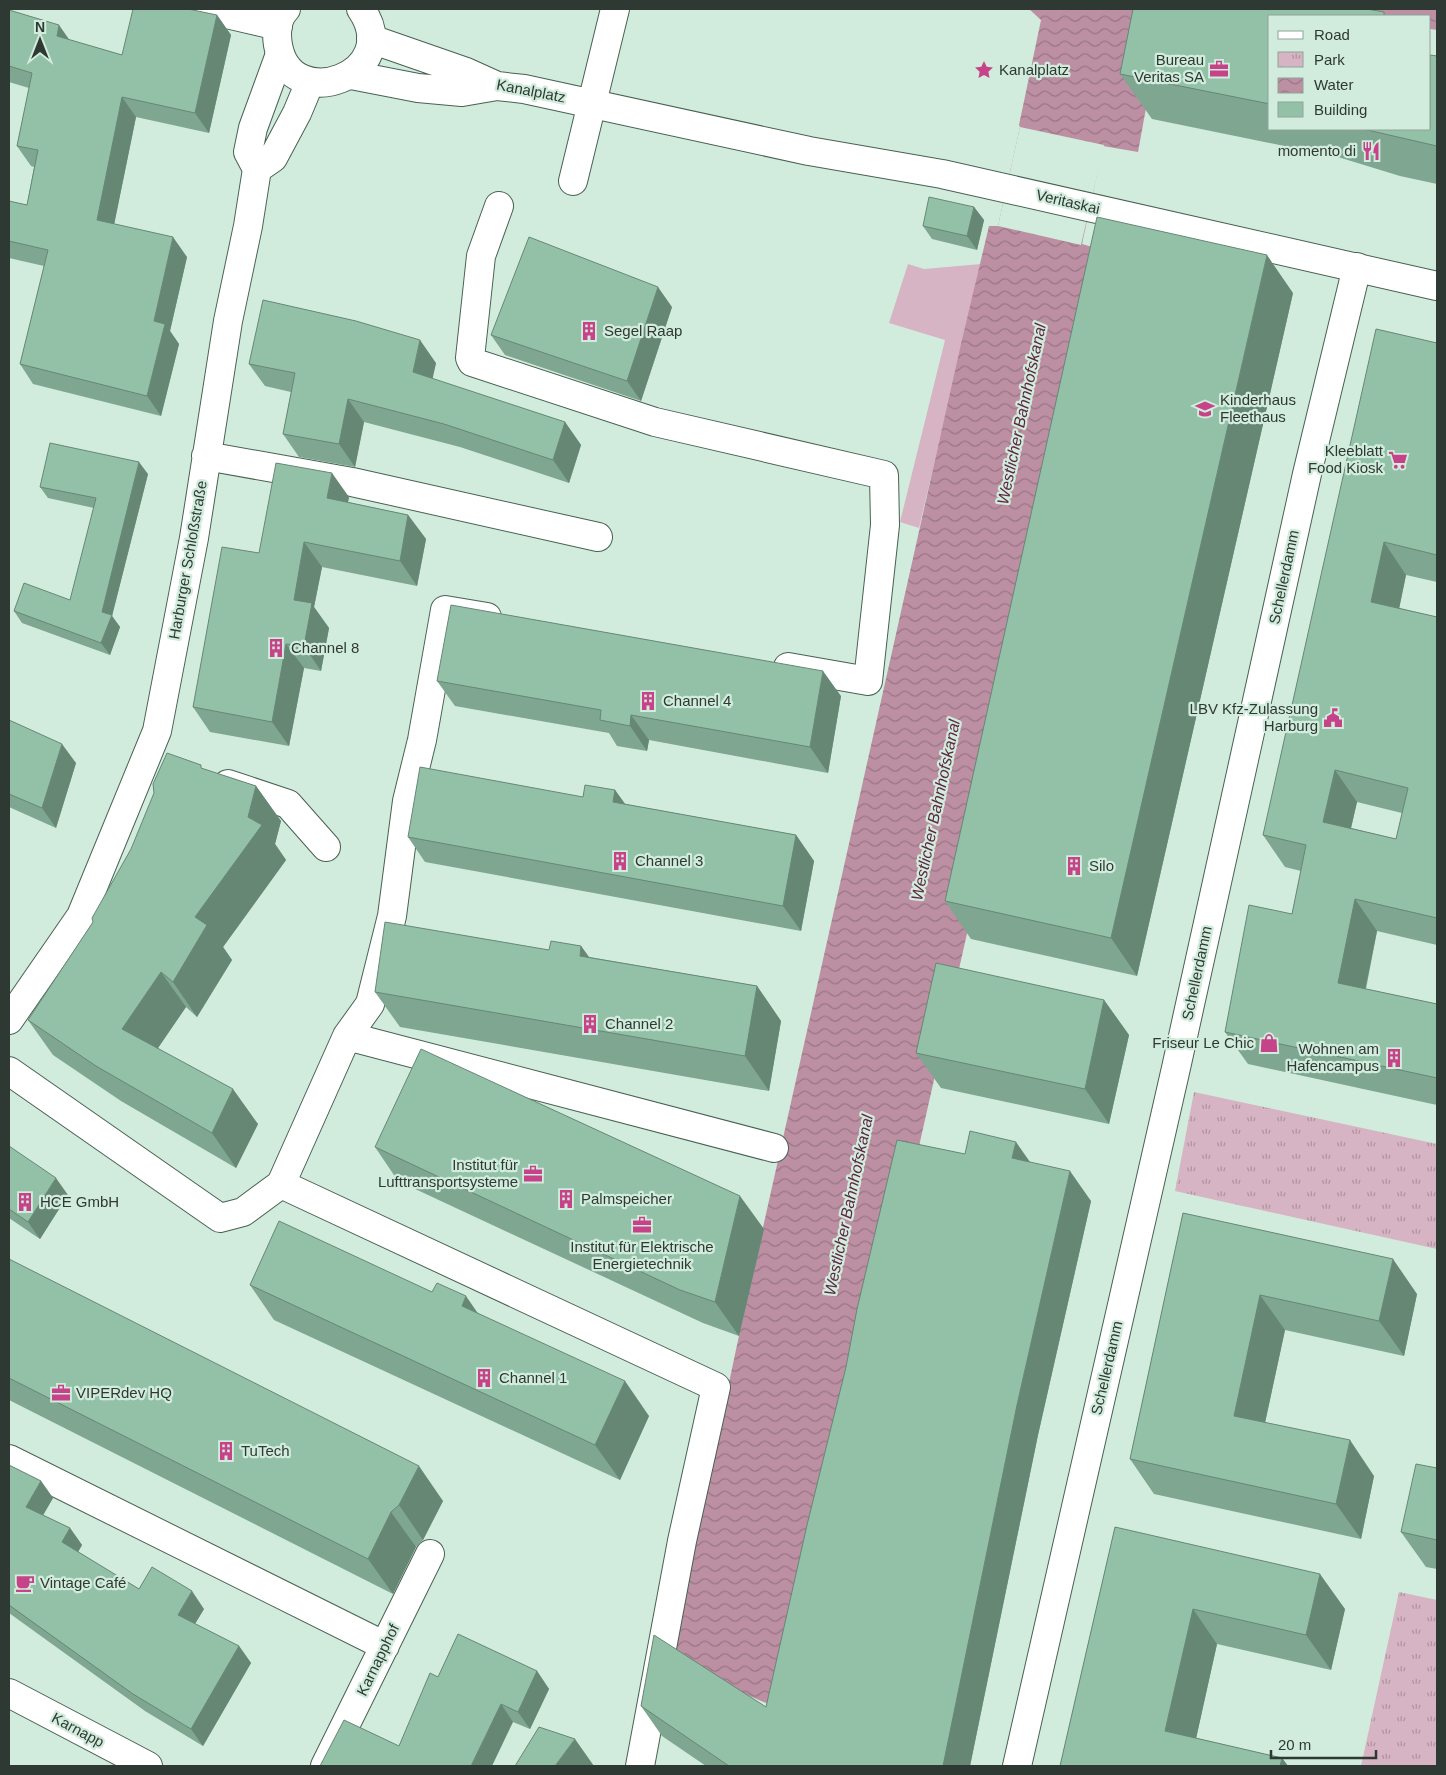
<svg xmlns="http://www.w3.org/2000/svg" width="1446" height="1775" viewBox="0 0 1446 1775" font-family="Arial,sans-serif">
	<style>
		.green { fill: #d7b4c3 }
		.park { fill: url(#park-tufts) }
		.water { fill: url(#water-waves) }
		.pier { fill: #d1ecdc }
		.lines { fill: none; stroke-linecap: round; stroke-linejoin: round }
		.minor-casing { stroke: #496153; stroke-width: 30 }
		.major-casing { stroke: #496153; stroke-width: 30 }
		.minor { stroke: #fff; stroke-width: 28 }
		.major { stroke: #fff; stroke-width: 28 }
		.wall { fill: #7ea690; fill-rule: evenodd }
		.shaded-wall { fill: #678775 }
		.building { fill: #93c1a7; stroke: #678775; fill-rule: evenodd }
		.labels { text-anchor: middle; stroke-width: 4.5; stroke-linejoin: round; paint-order: stroke }
		.poi-label { font-size: 15px; fill: #2f3933; stroke: #d1ecdc; text-anchor: start }
		.street-label { font-size: 15px; fill: #2f3933; stroke: #d1ecdc }
		.water-label { font-size: 16px; font-style: italic; fill: #5f2643; stroke: #d1ecdc }
	</style>
	<defs>
		<pattern id="park-tufts" width="24" height="20" patternUnits="userSpaceOnUse" patternTransform="scale(1.25)"><rect width="24" height="20" fill="#d7b4c3"/><path d="M3 7l-1-3M5 7V3M7 7l1-3M15 17l-1-3M17 17v-4M19 17l1-3" fill="none" stroke="#af939f"/></pattern>
		<pattern id="water-waves" width="16" height="10" patternUnits="userSpaceOnUse" patternTransform="scale(1.25)"><rect width="16" height="10" fill="#bc8fa3"/><path d="M0 5q4-4 8 0t8 0" fill="none" stroke="#997685"/></pattern>
	</defs>
	<rect width="100%" height="100%" fill="#d1ecdc"/>
	<path class="green" d="M 908,264 L 924,269 L 981,264 L 919,528 L 900,522 L 945,340 L 889,323 Z"/>
	<path class="park" d="M 1194,1092 L 1437,1144 L 1437,1249 L 1175,1191 Z
		M 1399,1592 L 1437,1600 L 1437,1766 L 1361,1766 Z"/>
	<path class="water" d="M 1029,9 L 1164,9 L 1138,152 L 1103,146 L 1082,244 L 1120,255 L 791,1714 L 670,1661 L 744,1312 L 961,344 L 989,226 L 998,226 L 1020,127 L 1019,125 L 1041,20 Z
		M 1261,9 L 1437,9 L 1437,30 L 1430,29 L 1430,16 L 1323,16 Z"/>
	<path class="pier" d="M 1020,127 L 1104,145 L 1081,245 L 998,226 Z"/>
	<g class="lines">
		<g class="minor-casing">
			<path id="minor" d="M 205,9 L 278,26
				M 257,169 L 248,152 L 253,128 L 280,54
				M 573,181 L 615,9
				M 499,206 L 481,256 L 470,358 L 472,362 L 655,422 L 884,475 L 885,525 L 868,681 L 788,667
				M 206,456 L 352,482 L 598,537
				M 228,784 L 288,804 L 326,847
				M 9,1020 L 81,916 L 157,731 L 194,538 L 228,321 L 248,226 L 257,169 L 273,158 L 297,113 L 310,82
				M 347,1036 L 774,1148
				M 9,1071 L 220,1218 L 243,1212 L 281,1184 L 347,1036 L 370,1004 L 392,916 L 407,801 L 422,740 L 445,610 L 487,617
				M 281,1184 L 716,1387 L 682,1541 L 640,1766
				M 9,1459 L 385,1646
				M 9,1693 L 148,1766
				M 325,1766 L 430,1554
				M 1017,1766 L 1176,1068 L 1307,474 L 1357,267"/>
		</g>
		<g class="major-casing">
			<path id="major" d="M 286,9 C 277,18 276,33 278,45 C 290,117 406,74 361,9
				M 371,39 L 466,72 L 497,86 L 524,89 L 809,151 L 942,174 L 1437,286
				M 351,75 L 418,88 L 462,92 L 497,86"/>
		</g>
		<use href="#minor" class="minor"/>
		<use href="#major" class="major"/>
	</g>
	<path class="wall" d="M 1133,9 L 1367,9 L 1384,12 L 1387,16 L 1270,16 L 1270,129 L 1430,129 L 1430,55 L 1437,56 L 1437,184 L 1400,176 L 1338,157 L 1152,119 L 1120,74 Z
		M 9,10 L 70,40 L 122,55 L 217,15 L 231,35 L 209,133 L 136,117 L 114,224 L 187,257 L 170,331 L 179,344 L 161,416 L 33,384 L 20,364 L 44,266 L 9,258 L 9,201 L 27,205 L 34,167 L 31,166 L 17,146 L 29,88 L 9,82 Z
		M 974,207 L 984,220 L 977,250 L 932,239 L 923,226 Z
		M 1293,293 L 1137,976 L 971,939 L 945,901 Z
		M 672,307 L 641,401 L 505,355 L 491,335 Z
		M 1437,343 L 1437,582 L 1406,575 L 1399,608 L 1437,617 L 1437,945 L 1377,931 L 1366,989 L 1437,1004 L 1437,1105 L 1248,1064 L 1225,1032 L 1292,914 L 1301,871 L 1285,867 L 1263,835 ZM 1357,802 L 1402,813 L 1396,839 L 1351,828 Z
		M 436,363 L 432,379 L 565,422 L 581,445 L 569,483 L 460,447 L 364,422 L 355,467 L 299,457 L 283,434 L 291,392 L 265,386 L 249,364 Z
		M 148,474 L 112,616 L 120,627 L 110,655 L 22,623 L 14,611 L 70,600 L 94,508 L 48,498 L 40,487 Z
		M 349,497 L 348,502 L 408,515 L 426,539 L 417,586 L 322,567 L 314,607 L 329,628 L 321,671 L 304,668 L 289,746 L 210,732 L 193,707 L 259,553 Z
		M 437,681 L 841,696 L 828,773 L 649,740 L 647,751 L 617,746 L 609,733 L 455,706 Z
		M 9,720 L 76,763 L 56,828 L 9,807 Z
		M 204,769 L 256,786 L 281,821 L 275,844 L 286,860 L 223,947 L 232,960 L 197,1017 L 186,1007 L 158,1048 L 258,1124 L 236,1168 L 121,1101 L 53,1055 L 28,1020 L 93,922 Z
		M 615,790 L 625,804 L 796,835 L 814,861 L 801,931 L 425,862 L 408,837 L 583,797 Z
		M 581,946 L 589,957 L 757,986 L 781,1021 L 769,1091 L 400,1027 L 375,992 L 549,950 Z
		M 1104,1000 L 1129,1035 L 1109,1124 L 941,1088 L 916,1053 Z
		M 9,1146 L 68,1195 L 40,1239 L 9,1218 Z
		M 375,1147 L 764,1229 L 739,1336 L 703,1323 L 398,1181 Z
		M 965,1154 L 1029,1162 L 1091,1201 L 1038,1435 L 970,1766 L 706,1766 L 662,1736 L 641,1706 L 766,1707 Z
		M 1183,1213 L 1417,1294 L 1404,1356 L 1285,1330 L 1265,1422 L 1374,1476 L 1361,1539 L 1154,1494 L 1130,1459 Z
		M 9,1259 L 443,1501 L 423,1540 L 416,1547 L 393,1594 L 9,1400 Z
		M 250,1285 L 477,1313 L 649,1416 L 620,1480 L 274,1320 Z
		M 9,1465 L 41,1481 L 53,1498 L 43,1515 L 70,1528 L 82,1545 L 78,1552 L 139,1589 L 204,1609 L 195,1624 L 239,1646 L 251,1663 L 203,1746 L 145,1711 L 9,1613 Z
		M 1437,1468 L 1437,1569 L 1426,1567 L 1401,1532 Z
		M 1115,1527 L 1345,1609 L 1331,1670 L 1217,1644 L 1196,1738 L 1282,1758 L 1288,1766 L 1060,1766 Z
		M 537,1671 L 549,1689 L 530,1729 L 513,1722 L 399,1746 L 438,1677 Z"/>
	<path class="shaded-wall" d="M 217,15 L 231,35 L 209,133 L 195,113 Z
		M 59,25 L 73,45 L 57,36 Z
		M 122,97 L 136,117 L 111,240 L 97,220 Z
		M 974,207 L 984,220 L 977,250 L 967,236 Z
		M 173,237 L 187,257 L 170,331 L 179,344 L 161,416 L 147,396 L 154,321 Z
		M 1267,255 L 1293,293 L 1137,976 L 1111,938 Z
		M 658,287 L 672,307 L 641,401 L 627,381 Z
		M 420,340 L 436,363 L 429,395 L 413,372 Z
		M 348,399 L 364,422 L 355,467 L 339,444 Z
		M 565,422 L 581,445 L 569,483 L 553,460 Z
		M 139,462 L 148,474 L 112,616 L 120,627 L 110,655 L 101,643 L 102,612 Z
		M 332,473 L 349,497 L 344,522 L 327,498 Z
		M 408,515 L 426,539 L 417,586 L 400,561 Z
		M 304,542 L 322,567 L 314,607 L 329,628 L 321,671 L 304,646 L 294,600 Z
		M 1384,542 L 1406,575 L 1394,634 L 1371,602 Z
		M 286,644 L 304,668 L 289,746 L 272,722 Z
		M 823,671 L 841,696 L 828,773 L 810,747 Z
		M 631,715 L 649,740 L 647,751 L 630,726 Z
		M 62,744 L 76,763 L 56,828 L 42,808 Z
		M 1335,770 L 1357,802 L 1345,854 L 1323,822 Z
		M 256,786 L 281,821 L 275,844 L 286,860 L 223,947 L 232,960 L 197,1017 L 173,982 L 195,917 L 248,817 Z
		M 615,790 L 633,815 L 613,802 Z
		M 796,835 L 814,861 L 801,931 L 783,906 Z
		M 1355,899 L 1377,931 L 1360,1015 L 1338,983 Z
		M 581,946 L 606,981 L 580,956 Z
		M 161,972 L 186,1007 L 147,1064 L 122,1029 Z
		M 757,986 L 781,1021 L 769,1091 L 745,1056 Z
		M 1104,1000 L 1129,1035 L 1109,1124 L 1085,1089 Z
		M 233,1089 L 258,1124 L 236,1168 L 212,1133 Z
		M 1016,1142 L 1037,1172 L 1012,1158 Z
		M 1070,1171 L 1091,1201 L 1038,1435 L 970,1766 L 943,1766 L 1017,1405 Z
		M 56,1178 L 68,1195 L 40,1239 L 28,1222 Z
		M 740,1196 L 764,1229 L 739,1336 L 715,1302 Z
		M 1393,1259 L 1417,1294 L 1404,1356 L 1379,1321 Z
		M 1260,1295 L 1285,1330 L 1259,1451 L 1234,1416 Z
		M 466,1296 L 490,1331 L 462,1306 Z
		M 625,1381 L 649,1416 L 620,1480 L 595,1445 Z
		M 1350,1440 L 1374,1476 L 1361,1539 L 1336,1504 Z
		M 419,1466 L 443,1501 L 423,1540 L 399,1505 Z
		M 41,1481 L 53,1498 L 38,1524 L 26,1507 Z
		M 391,1512 L 416,1547 L 393,1594 L 368,1559 Z
		M 70,1528 L 82,1545 L 74,1559 L 62,1542 Z
		M 1320,1574 L 1345,1609 L 1331,1670 L 1306,1635 Z
		M 192,1591 L 204,1609 L 190,1632 L 178,1615 Z
		M 1193,1609 L 1217,1644 L 1190,1766 L 1165,1731 Z
		M 239,1646 L 251,1663 L 203,1746 L 191,1729 Z
		M 537,1671 L 549,1689 L 530,1729 L 518,1712 Z
		M 501,1704 L 513,1722 L 492,1766 L 471,1766 Z
		M 575,1739 L 594,1766 L 555,1766 Z
		M 1282,1758 L 1288,1766 L 1280,1766 Z"/>
	<path class="building" d="M 133,9 L 188,9 L 217,15 L 195,113 L 122,97 L 97,220 L 173,237 L 154,321 L 165,324 L 147,396 L 20,364 L 48,250 L 9,241 L 9,201 L 27,205 L 38,150 L 17,146 L 32,73 L 9,66 L 9,10 L 59,25 L 57,36 L 122,55 Z
		M 1133,9 L 1367,9 L 1384,12 L 1384,16 L 1270,16 L 1270,104 L 1120,74 Z
		M 1430,55 L 1437,56 L 1437,146 L 1363,129 L 1430,129 Z
		M 929,197 L 974,207 L 967,236 L 923,226 Z
		M 1097,217 L 1267,255 L 1111,938 L 945,901 Z
		M 529,237 L 658,287 L 627,381 L 491,335 Z
		M 263,300 L 356,321 L 420,340 L 413,372 L 565,422 L 553,460 L 444,424 L 348,399 L 339,444 L 283,434 L 295,373 L 249,364 Z
		M 1376,329 L 1437,343 L 1437,555 L 1384,542 L 1371,602 L 1437,617 L 1437,918 L 1355,899 L 1338,983 L 1437,1004 L 1437,1078 L 1225,1032 L 1249,905 L 1292,914 L 1306,845 L 1263,835 ZM 1335,770 L 1408,788 L 1396,839 L 1323,822 Z
		M 50,443 L 139,462 L 102,612 L 112,615 L 101,643 L 14,611 L 24,583 L 70,600 L 96,498 L 40,487 Z
		M 276,463 L 332,473 L 327,498 L 408,515 L 400,561 L 304,542 L 294,600 L 312,603 L 304,646 L 286,644 L 272,722 L 193,707 L 222,547 L 259,553 Z
		M 451,605 L 823,671 L 810,747 L 631,715 L 630,726 L 600,720 L 601,710 L 437,681 Z
		M 9,720 L 62,744 L 42,808 L 9,794 Z
		M 167,753 L 201,765 L 201,768 L 256,786 L 248,817 L 262,825 L 195,917 L 207,925 L 173,982 L 161,972 L 122,1029 L 233,1089 L 212,1133 L 96,1066 L 28,1020 L 93,922 L 92,918 L 131,849 L 154,793 L 153,784 Z
		M 420,767 L 583,797 L 585,785 L 615,790 L 613,802 L 796,835 L 783,906 L 408,837 Z
		M 385,922 L 549,950 L 551,941 L 581,946 L 580,956 L 757,986 L 745,1056 L 375,992 Z
		M 936,963 L 1104,1000 L 1085,1089 L 916,1053 Z
		M 421,1049 L 740,1196 L 715,1302 L 680,1290 L 375,1147 Z
		M 970,1131 L 1016,1142 L 1012,1158 L 1070,1171 L 1017,1405 L 943,1766 L 729,1766 L 641,1706 L 654,1635 L 766,1707 L 807,1525 L 846,1367 L 857,1309 L 897,1140 L 965,1154 Z
		M 9,1146 L 56,1178 L 28,1222 L 9,1209 Z
		M 1183,1213 L 1393,1259 L 1379,1321 L 1260,1295 L 1234,1416 L 1350,1440 L 1336,1504 L 1130,1459 Z
		M 279,1221 L 432,1292 L 437,1283 L 466,1296 L 462,1306 L 625,1381 L 595,1445 L 250,1285 Z
		M 9,1259 L 419,1466 L 399,1505 L 391,1512 L 368,1559 L 9,1378 Z
		M 1416,1464 L 1437,1468 L 1437,1540 L 1401,1532 Z
		M 9,1465 L 41,1481 L 26,1507 L 70,1528 L 62,1542 L 139,1589 L 152,1567 L 192,1591 L 178,1615 L 239,1646 L 191,1729 L 133,1694 L 9,1605 Z
		M 1115,1527 L 1320,1574 L 1306,1635 L 1193,1609 L 1165,1731 L 1282,1758 L 1280,1766 L 1060,1766 Z
		M 458,1634 L 537,1671 L 518,1712 L 501,1704 L 471,1766 L 320,1766 L 344,1720 L 399,1746 L 430,1673 L 438,1677 Z
		M 539,1727 L 575,1739 L 555,1766 L 515,1766 Z"/>
	<defs>
		<g id="office-bare" transform="scale(1.5)"><path d="M-6-3h4V-5.5h4V-3h4V5H-6ZM-1-4.5V-3h2v-1.5ZM-6 0V1H6V0Z" fill="#c74389" stroke="#d1ecdc" stroke-width="2.5" paint-order="stroke"/></g>
		<g id="sight-bare" transform="scale(1.5)"><path d="M0-6L1.8-2.2L6-1.7L2.9 1.2L3.7 5.4L0 3.3L-3.7 5.4L-2.9 1.2L-6-1.7L-1.8-2.2Z" fill="#c74389" stroke="#d1ecdc" stroke-width="2.5" paint-order="stroke"/></g>
		<g id="restaurant-bare" transform="scale(1.5)"><path d="M-5-6h1v4h1v-4h1v4h1v-4h1v5L-1.5 .5V6h-2V.5L-5-1ZM5-6V6H3V1.5H1.5Q1.5-4 5-6Z" fill="#c74389" stroke="#d1ecdc" stroke-width="2.5" paint-order="stroke"/></g>
		<g id="building-bare" transform="scale(1.5)"><path d="M-4-6H4V6H1V3H-1V6H-4ZM-2.5-4.3h1.7v1.8h-1.7ZM.8-4.3h1.7v1.8H.8ZM-2.5-1h1.7V.8h-1.7ZM.8-1h1.7V.8H.8Z" fill="#c74389" stroke="#d1ecdc" stroke-width="2.5" paint-order="stroke"/></g>
		<g id="school-bare" transform="scale(1.5)"><path d="M0-5L7-2L0 1L-7-2ZM-4 1L0 2.5L4 1V4Q0 6-4 4Z" fill="#c74389" stroke="#d1ecdc" stroke-width="2.5" paint-order="stroke"/></g>
		<g id="supermarket-bare" transform="scale(1.5)"><path d="M-6-5.5h2.5l.6 2H6L4.5 2H-2.5L-4.4-4H-6ZM-1.5 3.2a1.3 1.3 0 1 0 .1 0ZM3 3.2a1.3 1.3 0 1 0 .1 0Z" fill="#c74389" stroke="#d1ecdc" stroke-width="2.5" paint-order="stroke"/></g>
		<g id="civic-bare" transform="scale(1.5)"><path d="M-.6-6.5H3V-4.5H.6V-3L4-1V1h2V6H-6V1h2V-1L-.6-3ZM-1.2 2.5V6h2.4V2.5Z" fill="#c74389" stroke="#d1ecdc" stroke-width="2.5" paint-order="stroke"/></g>
		<g id="shop-bare" transform="scale(1.5)"><path d="M-5-2.5h2.3a2.7 3.5 0 0 1 5.4 0H5L5.5 6h-11ZM-1.5-2.5h3a1.5 2.3 0 0 0-3 0Z" fill="#c74389" stroke="#d1ecdc" stroke-width="2.5" paint-order="stroke"/></g>
		<g id="cafe-bare" transform="scale(1.5)"><path d="M-5.5-4.5H6V0H3Q3 3.5 0 3.5H-2.5Q-5.5 3.5-5.5 0ZM3-3.2v2h1.7v-2ZM-6 4.5H4V6H-6Z" fill="#c74389" stroke="#d1ecdc" stroke-width="2.5" paint-order="stroke"/></g>
	</defs>
	<g fill-rule="evenodd">
		<use href="#office-bare" x="1219" y="69"/>
		<use href="#sight-bare" x="984" y="70"/>
		<use href="#restaurant-bare" x="1371" y="151"/>
		<use href="#building-bare" x="589" y="331"/>
		<use href="#school-bare" x="1205" y="409"/>
		<use href="#supermarket-bare" x="1398" y="460"/>
		<use href="#building-bare" x="276" y="648"/>
		<use href="#building-bare" x="648" y="701"/>
		<use href="#civic-bare" x="1333" y="718"/>
		<use href="#building-bare" x="620" y="861"/>
		<use href="#building-bare" x="1074" y="866"/>
		<use href="#building-bare" x="590" y="1024"/>
		<use href="#shop-bare" x="1269" y="1043"/>
		<use href="#building-bare" x="1394" y="1058"/>
		<use href="#office-bare" x="533" y="1174"/>
		<use href="#building-bare" x="566" y="1199"/>
		<use href="#building-bare" x="25" y="1202"/>
		<use href="#office-bare" x="642" y="1225"/>
		<use href="#building-bare" x="484" y="1378"/>
		<use href="#office-bare" x="61" y="1393"/>
		<use href="#building-bare" x="226" y="1451"/>
		<use href="#cafe-bare" x="25" y="1583"/>
	</g>
	<g class="labels">
		<g class="poi-label">
			<text x="1204" y="65" text-anchor="end">Bureau<tspan x="1204" dy="17">Veritas SA</tspan></text>
			<text x="999" y="75">Kanalplatz</text>
			<text x="1356" y="156" text-anchor="end">momento di</text>
			<text x="604" y="336">Segel Raap</text>
			<text x="1220" y="405">Kinderhaus<tspan x="1220" dy="17">Fleethaus</tspan></text>
			<text x="1383" y="456" text-anchor="end">Kleeblatt<tspan x="1383" dy="17">Food Kiosk</tspan></text>
			<text x="291" y="653">Channel 8</text>
			<text x="663" y="706">Channel 4</text>
			<text x="1318" y="714" text-anchor="end">LBV Kfz-Zulassung<tspan x="1318" dy="17">Harburg</tspan></text>
			<text x="635" y="866">Channel 3</text>
			<text x="1089" y="871">Silo</text>
			<text x="605" y="1029">Channel 2</text>
			<text x="1254" y="1048" text-anchor="end">Friseur Le Chic</text>
			<text x="1379" y="1054" text-anchor="end">Wohnen am<tspan x="1379" dy="17">Hafencampus</tspan></text>
			<text x="518" y="1170" text-anchor="end">Institut für<tspan x="518" dy="17">Lufttransportsysteme</tspan></text>
			<text x="581" y="1204">Palmspeicher</text>
			<text x="40" y="1207">HCE GmbH</text>
			<text x="642" y="1252" text-anchor="middle">Institut für Elektrische<tspan x="642" dy="17">Energietechnik</tspan></text>
			<text x="499" y="1383">Channel 1</text>
			<text x="76" y="1398">VIPERdev HQ</text>
			<text x="241" y="1456">TuTech</text>
			<text x="40" y="1588">Vintage Café</text>
		</g>
		<g class="street-label">
			<text transform="translate(531 91) rotate(11)" y="5">Kanalplatz</text>
			<text transform="translate(1068 202) rotate(13)" y="5">Veritaskai</text>
			<text transform="translate(188 560) rotate(-80)" y="5">Harburger Schloßstraße</text>
			<text transform="translate(1284 577) rotate(-78)" y="5">Schellerdamm</text>
			<text transform="translate(1197 973) rotate(-78)" y="5">Schellerdamm</text>
			<text transform="translate(1107 1368) rotate(-77)" y="5">Schellerdamm</text>
			<text transform="translate(378 1660) rotate(-64)" y="5">Karnapphof</text>
			<text transform="translate(78 1730) rotate(28)" y="5">Karnapp</text>
		</g>
		<g class="water-label">
			<text transform="translate(1021 414) rotate(-78)" y="6">Westlicher Bahnhofskanal</text>
			<text transform="translate(935 810) rotate(-78)" y="6">Westlicher Bahnhofskanal</text>
			<text transform="translate(848 1205) rotate(-78)" y="6">Westlicher Bahnhofskanal</text>
		</g>
	</g>
	<rect width="1446" height="1775" fill="none" stroke="#2f3933" stroke-width="20"/>
	<rect x="1268" y="15" width="162" height="115" fill="#d1ecdc" stroke="#90a498"/>
	<rect x="1278" y="31" width="25" height="8" fill="#ffffff" stroke="#90a498"/>
	<text x="1314" y="40" font-size="15" fill="#2f3933">Road</text>
	<rect x="1278" y="52" width="25" height="15" fill="url(#park-tufts)" stroke="#90a498"/>
	<text x="1314" y="65" font-size="15" fill="#2f3933">Park</text>
	<rect x="1278" y="78" width="25" height="15" fill="url(#water-waves)" stroke="#90a498"/>
	<text x="1314" y="90" font-size="15" fill="#2f3933">Water</text>
	<rect x="1278" y="102" width="25" height="15" fill="#93c1a7" stroke="#90a498"/>
	<text x="1314" y="115" font-size="15" fill="#2f3933">Building</text>
	<g transform="translate(40 40)" stroke="#d1ecdc" stroke-width="4" paint-order="stroke">
	<path d="M0-4L9 19L0 12L-9 19Z" fill="#2f3933"/>
	<text y="-8" font-size="14" font-weight="bold" text-anchor="middle" fill="#2f3933">N</text>
	</g>
	<path d="M1271 1750v8h105v-8" fill="none" stroke="#2f3933" stroke-width="2.5"/>
	<text x="1278" y="1750" font-size="15" fill="#2f3933" stroke="#d1ecdc" stroke-width="4" paint-order="stroke">20 m</text>
</svg>
